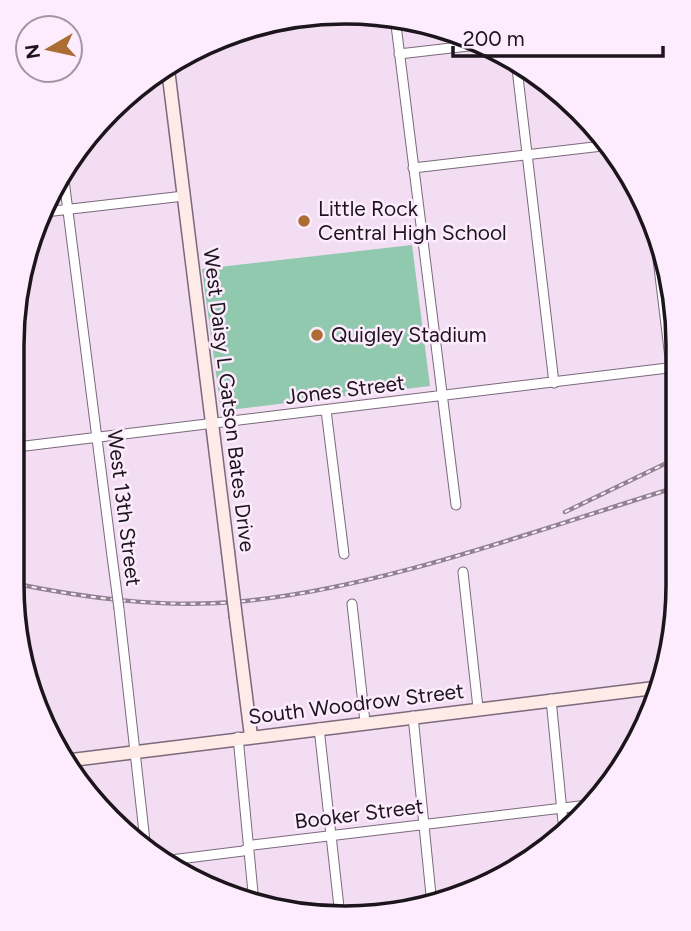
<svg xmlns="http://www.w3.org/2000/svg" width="691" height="931" viewBox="0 0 691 931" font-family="Figtree,sans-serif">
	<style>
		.grass { fill: #91c9af }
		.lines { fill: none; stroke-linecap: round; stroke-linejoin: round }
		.street-casing { stroke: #7b697b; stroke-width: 11 }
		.secondary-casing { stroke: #7b697b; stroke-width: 15 }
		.street { stroke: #fff; stroke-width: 9 }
		.secondary { stroke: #feebe8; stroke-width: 12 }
		.rail-casing { stroke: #908290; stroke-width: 4.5 }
		.rail { stroke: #fcecfd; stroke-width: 2; stroke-dasharray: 5; stroke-linecap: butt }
		.street-bridge-casing { stroke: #7b697b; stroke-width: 11; stroke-linecap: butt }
		.secondary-bridge-casing { stroke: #7b697b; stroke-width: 15; stroke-linecap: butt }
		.street-bridge { stroke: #fff; stroke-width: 9 }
		.secondary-bridge { stroke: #feebe8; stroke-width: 12 }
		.poi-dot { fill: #ac6d34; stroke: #fcecfd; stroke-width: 2.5 }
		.labels { text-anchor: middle; stroke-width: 5; stroke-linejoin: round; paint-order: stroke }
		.poi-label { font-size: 21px; fill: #1c151c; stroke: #fcecfd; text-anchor: start }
		.street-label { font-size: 21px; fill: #1c151c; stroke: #fcecfd }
		.rim { fill: none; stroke: #1c151c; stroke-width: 3.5 }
	</style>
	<rect width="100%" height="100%" fill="#f2ddf2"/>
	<path class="grass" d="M 412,245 L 430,386 L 221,411 L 202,269 Z"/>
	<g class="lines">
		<g class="street-casing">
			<path id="street" d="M 395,17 L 456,505
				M 399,54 L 477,45
				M 516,60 L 554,383
				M 413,168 L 611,145
				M 63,172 L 112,556
				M 45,212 L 184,196
				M 653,218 L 676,407
				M 326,410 L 344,554
				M 17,447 L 676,367
				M 463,572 L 478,708
				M 352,604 L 365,722
				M 119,609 L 146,850
				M 551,699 L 564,832
				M 413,716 L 432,905
				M 319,728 L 340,916
				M 238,737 L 254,903
				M 163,861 L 243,851 L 253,845 L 588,805"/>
		</g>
		<g class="secondary-casing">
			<path id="secondary" d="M 168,69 L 228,552
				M 236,618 L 251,736
				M 64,761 L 654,688"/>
		</g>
		<use href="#street" class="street"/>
		<use href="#secondary" class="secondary"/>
		<g class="rail-casing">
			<path id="rail" d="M 565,512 L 677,458
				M 12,583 C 85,598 160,608 235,602 C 381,589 536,530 677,487"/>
		</g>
		<use href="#rail" class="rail"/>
		<g class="street-bridge-casing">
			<path id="street-bridge" d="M 112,556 L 119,609"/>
		</g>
		<g class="secondary-bridge-casing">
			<path id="secondary-bridge" d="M 228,552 L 236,618"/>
		</g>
		<use href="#street-bridge" class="street-bridge"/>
		<use href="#secondary-bridge" class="secondary-bridge"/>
	</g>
	<g class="poi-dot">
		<circle cx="304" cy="221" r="7"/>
		<circle cx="317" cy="335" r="7"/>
	</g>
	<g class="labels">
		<g class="poi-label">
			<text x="318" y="216">Little Rock<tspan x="318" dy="24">Central High School</tspan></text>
			<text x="331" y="342">Quigley Stadium</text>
		</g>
		<g class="street-label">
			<text transform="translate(345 390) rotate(-7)" y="7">Jones Street</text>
			<text transform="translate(229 400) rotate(83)" y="7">West Daisy L Gatson Bates Drive</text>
			<text transform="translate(124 508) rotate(83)" y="7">West 13th Street</text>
			<text transform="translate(356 704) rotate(-7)" y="7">South Woodrow Street</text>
			<text transform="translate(359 814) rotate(-7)" y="7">Booker Street</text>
		</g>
	</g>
	<path d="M0 0H691V931H0ZM345 24H345A321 321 0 0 1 666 345V585A321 321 0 0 1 345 906H345A321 321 0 0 1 24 585V345A321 321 0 0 1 345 24Z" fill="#fcecfd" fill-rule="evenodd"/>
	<path class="rim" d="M345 24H345A321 321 0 0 1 666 345V585A321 321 0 0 1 345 906H345A321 321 0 0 1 24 585V345A321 321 0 0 1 345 24Z"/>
	<g transform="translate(49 49) rotate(261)"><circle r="33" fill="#fcecfd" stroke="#a296a3" stroke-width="2"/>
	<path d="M0-5L12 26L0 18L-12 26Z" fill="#ac6d34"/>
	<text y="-10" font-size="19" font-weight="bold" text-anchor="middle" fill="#1c151c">N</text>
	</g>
	<path d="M453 46v10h210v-10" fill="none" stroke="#1c151c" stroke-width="3.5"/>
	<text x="463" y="46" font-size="21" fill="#1c151c" stroke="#fcecfd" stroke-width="5" paint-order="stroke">200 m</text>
</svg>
